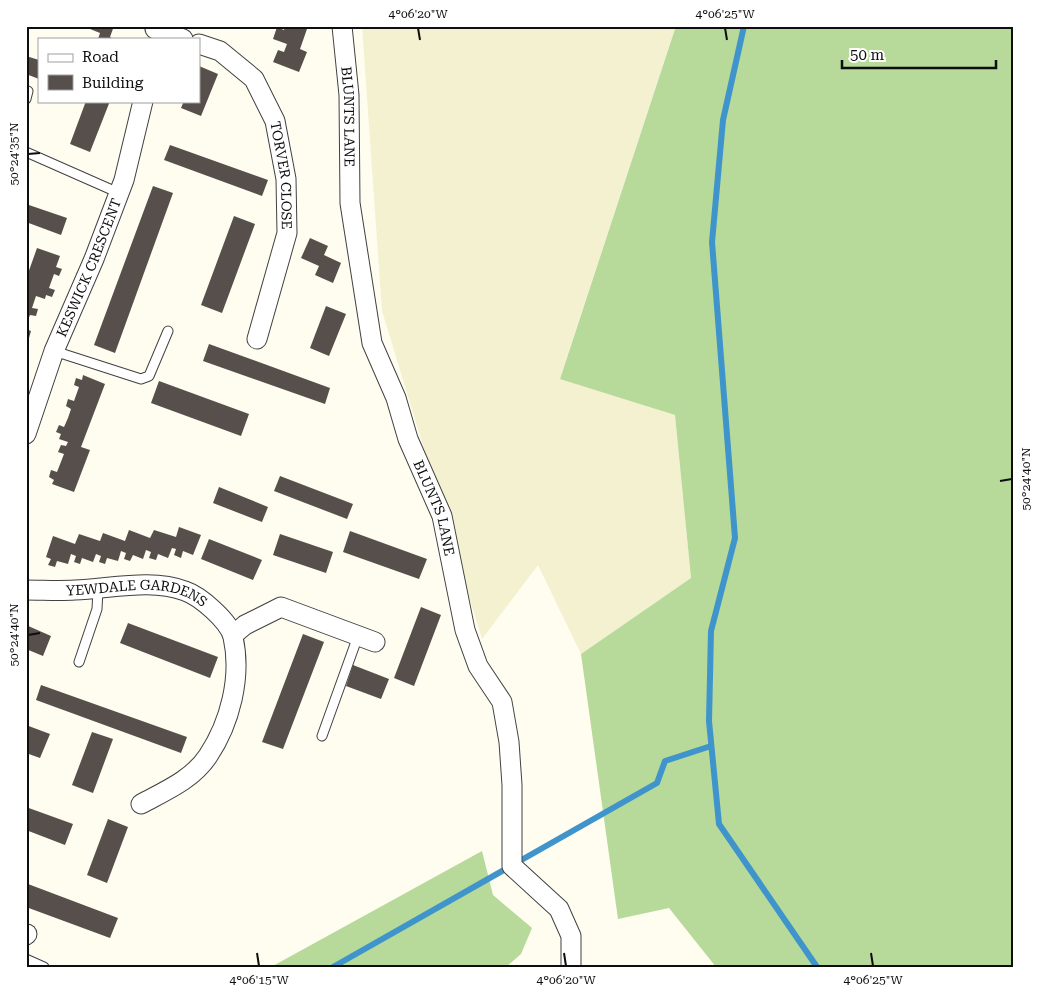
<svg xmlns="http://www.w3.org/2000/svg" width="1040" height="993" viewBox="0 0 1040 993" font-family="'Roboto Serif',serif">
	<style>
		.farmland { fill: #f4f1d0 }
		.forest { fill: #b7d99a }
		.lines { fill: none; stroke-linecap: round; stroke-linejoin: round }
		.stream { stroke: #3e94cb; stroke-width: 6 }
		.building { fill: #574f4b }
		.lane-casing { stroke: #414141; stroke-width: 11 }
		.street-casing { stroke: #414141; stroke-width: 21 }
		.lane { stroke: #fff; stroke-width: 9 }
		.street { stroke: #fff; stroke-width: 19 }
		.ticks { fill: none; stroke: #0e0e0e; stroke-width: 2 }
		.labels { text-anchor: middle; stroke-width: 5; stroke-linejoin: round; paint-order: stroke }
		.street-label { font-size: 14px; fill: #0e0e0e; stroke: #fff }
		.neatline { fill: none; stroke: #0e0e0e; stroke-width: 2 }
		.ticks-label { font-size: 12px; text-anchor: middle; fill: #0e0e0e }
	</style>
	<rect width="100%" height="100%" fill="#fffcf0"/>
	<path class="farmland" d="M 362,26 L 676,26 L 560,378 L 675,415 L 691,578 L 581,654 L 538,565 L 482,639 L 382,311 Z"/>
	<path class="forest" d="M 676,26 L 1014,26 L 1014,967 L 716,967 L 669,908 L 618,919 L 581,654 L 691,578 L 675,415 L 560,379 Z
		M 482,851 L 493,895 L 532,928 L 521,954 L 506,967 L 271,967 Z"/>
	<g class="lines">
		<path class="stream" d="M 744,26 L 723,120 L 712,242 L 735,538 L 711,631 L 709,721 L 719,824 L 817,967
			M 333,967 L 657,783 L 665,761 L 711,746"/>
	</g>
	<path class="building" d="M 91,26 L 114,26 L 110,37 L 113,39 L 98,39 L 100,33 L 90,29 Z
		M 285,26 L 300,26 L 307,29 L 300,49 L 307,52 L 299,72 L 273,62 L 278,50 L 284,52 L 287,44 L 273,39 L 277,27 L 284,30 Z
		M 26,56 L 39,60 L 39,79 L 26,74 Z
		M 199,66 L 218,74 L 201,116 L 181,108 L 184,101 L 199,101 Z
		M 86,101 L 110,101 L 90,152 L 70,144 Z
		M 170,145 L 268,180 L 262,196 L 164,160 Z
		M 153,186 L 173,193 L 115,353 L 94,345 Z
		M 26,204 L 67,218 L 61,235 L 26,222 Z
		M 234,216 L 255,224 L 222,313 L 201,305 Z
		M 310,238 L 328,246 L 324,255 L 341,263 L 333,283 L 315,275 L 319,266 L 301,258 Z
		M 37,248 L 60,256 L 56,267 L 62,269 L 59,276 L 54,274 L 49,288 L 55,290 L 52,297 L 46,295 L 45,299 L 36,296 L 32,308 L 38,309 L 36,316 L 30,315 L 26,325 L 26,279 Z
		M 326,306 L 346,314 L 329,356 L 310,348 Z
		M 26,329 L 31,331 L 29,338 L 26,337 Z
		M 209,344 L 330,388 L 325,404 L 203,361 Z
		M 83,375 L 105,384 L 81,447 L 90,450 L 74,492 L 52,484 L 54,480 L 49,477 L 51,470 L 57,472 L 64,454 L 58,452 L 61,445 L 66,446 L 68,442 L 59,439 L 61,434 L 56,432 L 59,425 L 64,427 L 68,418 L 71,409 L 66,406 L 68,399 L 74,401 L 79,387 L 74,385 L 76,378 L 82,380 Z
		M 159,381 L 249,414 L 241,436 L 151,403 Z
		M 280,476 L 353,504 L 347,519 L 274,491 Z
		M 219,487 L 268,507 L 262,522 L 213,503 Z
		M 179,527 L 201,535 L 193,555 L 183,551 L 181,558 L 174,555 L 176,549 L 172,548 L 168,558 L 158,554 L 156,560 L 149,558 L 151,552 L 146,550 L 143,559 L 133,555 L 130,561 L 124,559 L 126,553 L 121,551 L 118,561 L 107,558 L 105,564 L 99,562 L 101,556 L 96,554 L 93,562 L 82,558 L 80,564 L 74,562 L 76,556 L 71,554 L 68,564 L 57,561 L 55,567 L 48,565 L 51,559 L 46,557 L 53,536 L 75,544 L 79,534 L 100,541 L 103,533 L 125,541 L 129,530 L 150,538 L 154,530 L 176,537 Z
		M 350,531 L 427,559 L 419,579 L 343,552 Z
		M 280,534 L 333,552 L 326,573 L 273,555 Z
		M 209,539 L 262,560 L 253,580 L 201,559 Z
		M 421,607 L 441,615 L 414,686 L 394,678 Z
		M 128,623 L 218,657 L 210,678 L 120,643 Z
		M 26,625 L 51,636 L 43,656 L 26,649 Z
		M 303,634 L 324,642 L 283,749 L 262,742 Z
		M 353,665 L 389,679 L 381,699 L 346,686 Z
		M 41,685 L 187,737 L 181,753 L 36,700 Z
		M 26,725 L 50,734 L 40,758 L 26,753 Z
		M 92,732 L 113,739 L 93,793 L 72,785 Z
		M 26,807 L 73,824 L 65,845 L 26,830 Z
		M 108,819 L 128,827 L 107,883 L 87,875 Z
		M 28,884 L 118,918 L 110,938 L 26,907 Z"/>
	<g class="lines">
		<g class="lane-casing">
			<path id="lane" d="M 26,99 L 28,91
				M 26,152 L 119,193
				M 54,351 L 141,379 L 149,376 L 168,331
				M 79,662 L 97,609 L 98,589
				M 322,736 L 358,636
				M 26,959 L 44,967"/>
		</g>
		<g class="street-casing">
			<g id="street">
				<path id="s1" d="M 342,26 L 349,95 L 350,203 L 372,343 L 396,398 L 408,439 L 442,516 L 465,630 L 478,666 L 502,702 L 509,742 L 512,785 L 512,866 L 559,909 L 571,936 L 571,967"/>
				<path d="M 155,29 L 183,39"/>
				<path id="s2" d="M 199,44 L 220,51 L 254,79 L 275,121 L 286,179 L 287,233 L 257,339"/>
				<path id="s3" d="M 26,434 L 54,351 L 94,259 L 124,180 L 143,101"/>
				<path id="s4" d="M 26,590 C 43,590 59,591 75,590 C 109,589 152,578 185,591 C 200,596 229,621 233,637 C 242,677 230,723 208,756 C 192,780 165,791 141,804"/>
				<path d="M 233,635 L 245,625 L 281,607 L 375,642"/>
				<path d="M 26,935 L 27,934"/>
			</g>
		</g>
		<use href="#lane" class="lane"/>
		<use href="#street" class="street"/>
	</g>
	<path class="ticks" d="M 418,28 L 420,40M 725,28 L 727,40M 28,154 L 40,153M 1000,481 L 1012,479M 28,635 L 40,633M 257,953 L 259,966M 564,953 L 566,966M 871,953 L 873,966"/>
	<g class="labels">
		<g class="street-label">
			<text dy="5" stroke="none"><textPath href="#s1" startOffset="91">BLUNTS LANE</textPath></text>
			<text dy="5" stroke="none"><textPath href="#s2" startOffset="168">TORVER CLOSE</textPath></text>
			<text dy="5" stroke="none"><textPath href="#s3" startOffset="178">KESWICK CRESCENT</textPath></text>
			<text dy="5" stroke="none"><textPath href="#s1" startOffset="496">BLUNTS LANE</textPath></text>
			<text dy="5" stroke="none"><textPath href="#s4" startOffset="112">YEWDALE GARDENS</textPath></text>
		</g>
	</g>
	<rect width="1040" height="993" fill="none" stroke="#ffffff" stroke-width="55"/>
	<rect x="38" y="38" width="162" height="65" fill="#ffffff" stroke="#9f9f9f"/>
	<rect x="48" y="54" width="25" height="8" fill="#ffffff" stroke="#9f9f9f"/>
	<text x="82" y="62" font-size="15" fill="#0e0e0e">Road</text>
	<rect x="48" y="75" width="25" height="15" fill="#574f4b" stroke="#9f9f9f"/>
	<text x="82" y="88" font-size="15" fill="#0e0e0e">Building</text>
	<path d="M842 60v8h154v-8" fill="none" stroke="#0e0e0e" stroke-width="2.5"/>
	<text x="850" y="60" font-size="15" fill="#0e0e0e" stroke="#ffffff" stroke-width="4" paint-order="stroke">50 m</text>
	<rect x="28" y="28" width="984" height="938" class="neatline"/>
	<g class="ticks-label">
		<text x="418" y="18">4°06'20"W</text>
		<text x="725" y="18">4°06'25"W</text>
		<text transform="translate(14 154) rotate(-90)" y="4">50°24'35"N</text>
		<text transform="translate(1026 479) rotate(-90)" y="4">50°24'40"N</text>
		<text transform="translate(14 635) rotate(-90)" y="4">50°24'40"N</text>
		<text x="259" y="984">4°06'15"W</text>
		<text x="566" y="984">4°06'20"W</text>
		<text x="873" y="984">4°06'25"W</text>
	</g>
</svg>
